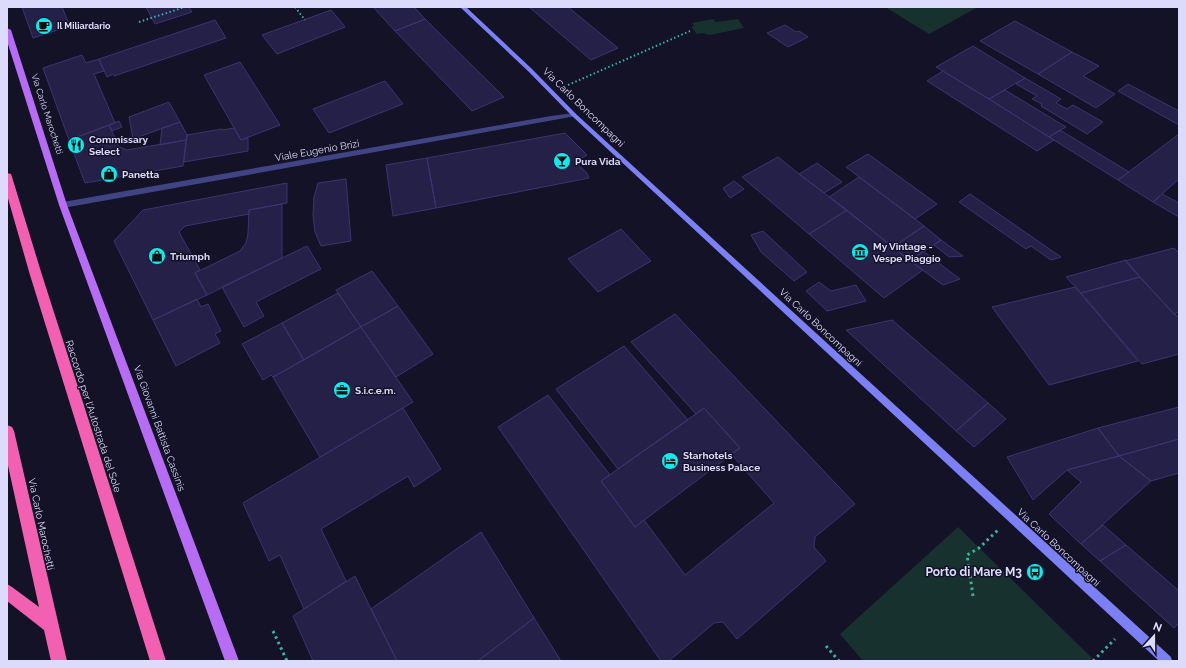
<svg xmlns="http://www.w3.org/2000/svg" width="1186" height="668" viewBox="0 0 1186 668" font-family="Raleway,sans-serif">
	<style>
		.green { fill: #16312e }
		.building { fill: #252047; stroke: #3b3471 }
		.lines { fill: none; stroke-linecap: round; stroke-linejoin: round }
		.path-far1 { stroke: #3bb1a1; stroke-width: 2; stroke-dasharray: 1.5 2.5; stroke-linecap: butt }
		.path { stroke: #3bb1a1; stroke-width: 3; stroke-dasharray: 2.5 3.5; stroke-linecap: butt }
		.street { fill: #414482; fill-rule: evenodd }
		.secondary { fill: #7b81f4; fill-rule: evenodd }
		.primary { fill: #b66cf3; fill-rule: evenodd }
		.highway { fill: #f261b1; fill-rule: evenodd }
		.labels { text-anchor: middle; stroke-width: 3; stroke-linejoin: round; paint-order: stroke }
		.far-poi-label { font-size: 9px; font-weight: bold; fill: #dddbfc; stroke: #141227; text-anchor: start }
		.far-street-label { font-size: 9px; fill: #dddbfc; stroke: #141227 }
		.street-label { font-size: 10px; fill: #dddbfc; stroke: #141227 }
		.poi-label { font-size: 10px; font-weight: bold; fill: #dddbfc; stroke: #141227; text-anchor: start }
		.near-poi-label { font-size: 12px; font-weight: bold; fill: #dddbfc; stroke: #141227; text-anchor: end }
	</style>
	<rect width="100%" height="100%" fill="#141227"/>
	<path class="green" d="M 885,7 L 978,7 L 929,34 Z
		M 713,19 L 716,22 L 738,19 L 744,28 L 710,35 L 703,33 L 697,34 L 691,27 L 694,26 L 692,23 Z
		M 958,527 L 1092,658 L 1090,661 L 863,661 L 840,634 Z"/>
	<path class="building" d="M 22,7 L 62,7 L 70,26 L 33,38 Z
		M 146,7 L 189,7 L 192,12 L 155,24 Z
		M 373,7 L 414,7 L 425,19 L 395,31 Z
		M 529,7 L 568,7 L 618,48 L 591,60 Z
		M 331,10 L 345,27 L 277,54 L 262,35 Z
		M 425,19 L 504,97 L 472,111 L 395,31 Z
		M 215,20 L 226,38 L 114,76 L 113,74 L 107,77 L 99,59 Z
		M 1015,21 L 1072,52 L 1038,74 L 980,41 Z
		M 785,25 L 796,32 L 799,31 L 808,37 L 788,47 L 767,33 Z
		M 973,46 L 1025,78 L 989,99 L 936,67 Z
		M 1072,52 L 1099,66 L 1083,76 L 1115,94 L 1096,108 L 1038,74 Z
		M 82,55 L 86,63 L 99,59 L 104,71 L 94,74 L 115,123 L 69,140 L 43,68 Z
		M 240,62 L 280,125 L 241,140 L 204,75 Z
		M 943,71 L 989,99 L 1054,140 L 1037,151 L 927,81 Z
		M 1025,78 L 1061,99 L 1056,103 L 1067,109 L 1073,105 L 1103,122 L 1087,134 L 1041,106 L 1042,104 L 1032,99 L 1037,96 L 1016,84 Z
		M 385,81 L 403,104 L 329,133 L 313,109 Z
		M 1128,84 L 1179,111 L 1179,125 L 1118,91 Z
		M 1005,90 L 1066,127 L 1049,137 L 989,99 Z
		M 169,102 L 180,122 L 133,139 L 129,117 Z
		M 119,121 L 122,127 L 112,131 L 109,125 Z
		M 180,122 L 187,135 L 186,140 L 160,145 L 162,128 Z
		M 109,125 L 119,147 L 127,150 L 186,140 L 183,166 L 85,183 L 69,140 Z
		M 234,128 L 241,140 L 248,138 L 248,151 L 184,162 L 187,135 L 222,129 L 222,130 Z
		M 1060,130 L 1129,172 L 1118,180 L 1049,137 Z
		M 565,133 L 587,155 L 576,161 L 577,164 L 587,173 L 589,178 L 436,208 L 427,158 Z
		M 1179,134 L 1179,179 L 1153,202 L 1118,180 Z
		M 868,154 L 937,204 L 915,219 L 846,167 Z
		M 778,157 L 799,174 L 847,210 L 809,234 L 742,177 Z
		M 427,158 L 436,208 L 393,216 L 386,165 Z
		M 817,163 L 842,182 L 824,193 L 799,174 Z
		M 859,177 L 915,219 L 924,226 L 893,247 L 829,197 Z
		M 346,179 L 351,241 L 321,246 L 315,232 L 313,215 L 314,197 L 318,183 Z
		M 734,181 L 744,189 L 730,198 L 723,188 Z
		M 287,183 L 287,203 L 249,210 L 249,214 L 185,226 L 179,232 L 200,270 L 195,273 L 207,295 L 153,320 L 114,241 L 143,210 Z
		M 970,194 L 1061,257 L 1051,260 L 1031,246 L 1026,249 L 959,202 Z
		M 1162,194 L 1179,203 L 1179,217 L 1153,202 Z
		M 282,204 L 282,258 L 207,295 L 195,273 L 240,251 L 246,243 L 248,234 L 249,210 Z
		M 847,210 L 910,261 L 923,270 L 884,298 L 809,234 Z
		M 924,226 L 941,240 L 910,261 L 893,247 Z
		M 621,229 L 651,261 L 598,292 L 568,259 Z
		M 763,231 L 807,272 L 794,281 L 761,252 L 751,235 Z
		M 941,240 L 963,256 L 949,257 L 934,245 Z
		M 307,246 L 321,269 L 256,302 L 264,316 L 244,327 L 222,287 Z
		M 1174,248 L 1179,253 L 1179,312 L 1174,314 L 1125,261 Z
		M 923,251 L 960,279 L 943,285 L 910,261 Z
		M 1126,260 L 1140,277 L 1081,293 L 1066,277 Z
		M 372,271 L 398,306 L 361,327 L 336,290 Z
		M 1140,277 L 1174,314 L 1179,317 L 1179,354 L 1142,364 L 1081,293 Z
		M 819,282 L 831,291 L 856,285 L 866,301 L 827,311 L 806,291 Z
		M 1075,287 L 1138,361 L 1049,385 L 992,307 Z
		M 338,293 L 361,327 L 304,360 L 282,323 Z
		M 197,299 L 201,307 L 208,304 L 221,331 L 215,334 L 220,343 L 176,366 L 153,320 Z
		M 398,306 L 433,354 L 396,377 L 361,327 Z
		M 675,314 L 855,504 L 815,537 L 814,547 L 826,561 L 737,639 L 723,622 L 714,623 L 669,661 L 661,661 L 498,427 L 548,395 L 610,475 L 601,481 L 635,527 L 644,520 L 685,575 L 774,503 L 731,454 L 740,448 L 704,408 L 696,414 L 631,342 Z
		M 892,320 L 988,403 L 956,431 L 846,330 Z
		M 282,323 L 304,360 L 273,377 L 271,375 L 263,380 L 242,344 Z
		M 361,327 L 413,402 L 320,457 L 273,377 Z
		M 624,346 L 688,420 L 618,469 L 556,389 Z
		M 988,403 L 1006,419 L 974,447 L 956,431 Z
		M 1179,407 L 1179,439 L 1119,456 L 1098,428 Z
		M 403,408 L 441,469 L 414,487 L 408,476 L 321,529 L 346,581 L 304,609 L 280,555 L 269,561 L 243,503 Z
		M 704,408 L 740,448 L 635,527 L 601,481 Z
		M 1098,428 L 1119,456 L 1067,470 L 1033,500 L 1007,457 Z
		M 1179,439 L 1179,473 L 1151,481 L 1119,456 Z
		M 1119,456 L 1151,481 L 1081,544 L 1049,514 L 1081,482 L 1067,470 Z
		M 1103,525 L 1126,545 L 1100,561 L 1081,544 Z
		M 481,532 L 534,618 L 478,661 L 397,661 L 371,609 Z
		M 1126,545 L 1179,591 L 1179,623 L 1174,628 L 1100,561 Z
		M 355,576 L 371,609 L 397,661 L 313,661 L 293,616 Z
		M 534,618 L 561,661 L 478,661 Z"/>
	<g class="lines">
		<path class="path-far1" d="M 295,7 L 305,20
			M 139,22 L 185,7
			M 568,85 L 690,31"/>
		<path class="path" d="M 973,596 L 967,555 L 979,548 L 998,530
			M 273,631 L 287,661
			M 826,646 L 839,661
			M 1093,661 L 1115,639"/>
		<path class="street" d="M 574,113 L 576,114 L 576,116 L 63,208 L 60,205 L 63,202 L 551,116 Z"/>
		<path class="secondary" d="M 460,7 L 466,7 L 532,69 L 576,114 L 1171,657 L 1172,661 L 1159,661 L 572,116 L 528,71 Z"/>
		<path class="primary" d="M 7,28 L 11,30 L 67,205 L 239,661 L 225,661 L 59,205 L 7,41 Z"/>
		<path class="highway" d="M 7,173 L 11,174 L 12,177 L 42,275 L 166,661 L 150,661 L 30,275 L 7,195 Z
			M 7,425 L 12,427 L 14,431 L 67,661 L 51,661 L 44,630 L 7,601 L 7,584 L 12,587 L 39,607 L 7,461 Z"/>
	</g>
	<defs>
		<g id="cafe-disc" transform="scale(0.9)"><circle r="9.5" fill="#18e6eb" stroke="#141227"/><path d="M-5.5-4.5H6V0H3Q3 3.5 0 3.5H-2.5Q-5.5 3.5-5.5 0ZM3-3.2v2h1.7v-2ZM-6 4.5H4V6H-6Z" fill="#111"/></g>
		<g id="restaurant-disc" transform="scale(0.9)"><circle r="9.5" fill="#18e6eb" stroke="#141227"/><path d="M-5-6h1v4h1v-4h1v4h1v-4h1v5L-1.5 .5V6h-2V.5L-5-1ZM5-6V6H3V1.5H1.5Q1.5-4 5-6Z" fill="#111"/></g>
		<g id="bar-disc" transform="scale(0.9)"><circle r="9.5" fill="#18e6eb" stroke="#141227"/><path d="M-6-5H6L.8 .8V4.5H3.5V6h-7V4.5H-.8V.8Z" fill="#111"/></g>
		<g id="shop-disc" transform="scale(0.9)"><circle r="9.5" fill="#18e6eb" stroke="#141227"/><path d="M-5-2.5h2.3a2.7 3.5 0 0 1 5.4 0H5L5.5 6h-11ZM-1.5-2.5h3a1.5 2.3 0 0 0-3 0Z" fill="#111"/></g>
		<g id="museum-disc" transform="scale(0.9)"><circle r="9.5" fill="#18e6eb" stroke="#141227"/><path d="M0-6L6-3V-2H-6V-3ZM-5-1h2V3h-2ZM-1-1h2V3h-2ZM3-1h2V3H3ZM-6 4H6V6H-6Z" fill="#111"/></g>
		<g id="office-disc" transform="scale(0.9)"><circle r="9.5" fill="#18e6eb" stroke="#141227"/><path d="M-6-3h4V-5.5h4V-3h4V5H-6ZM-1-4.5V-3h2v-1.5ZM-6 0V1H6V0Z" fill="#111"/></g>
		<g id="hotel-disc" transform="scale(0.9)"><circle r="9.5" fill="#18e6eb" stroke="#141227"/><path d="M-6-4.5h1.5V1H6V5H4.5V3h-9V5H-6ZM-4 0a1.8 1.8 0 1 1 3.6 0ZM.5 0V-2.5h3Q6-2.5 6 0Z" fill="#111"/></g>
		<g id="bus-disc" transform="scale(0.9)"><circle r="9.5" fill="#18e6eb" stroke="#141227"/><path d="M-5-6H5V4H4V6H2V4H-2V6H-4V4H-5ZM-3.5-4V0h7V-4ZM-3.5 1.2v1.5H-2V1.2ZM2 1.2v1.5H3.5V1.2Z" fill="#111"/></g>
	</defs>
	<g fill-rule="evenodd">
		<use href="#cafe-disc" x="44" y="26"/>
		<use href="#restaurant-disc" x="76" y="145"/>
		<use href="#bar-disc" x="562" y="161"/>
		<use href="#shop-disc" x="109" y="174"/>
		<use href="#museum-disc" x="860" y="252"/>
		<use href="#shop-disc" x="157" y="256"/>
		<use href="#office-disc" x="342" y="390"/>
		<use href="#hotel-disc" x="670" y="461"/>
		<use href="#bus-disc" x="1035" y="572"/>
	</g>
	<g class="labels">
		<g class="far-poi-label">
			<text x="57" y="29">Il Miliardario</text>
		</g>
		<g class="far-street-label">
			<text transform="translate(47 114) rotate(72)" y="3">Via Carlo Marochetti</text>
		</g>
		<g class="street-label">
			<text transform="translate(584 107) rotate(44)" y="4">Via Carlo Boncompagni</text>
			<text transform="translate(317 150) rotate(-10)" y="4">Viale Eugenio Brizi</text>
			<text transform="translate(821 327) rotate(43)" y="4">Via Carlo Boncompagni</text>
			<text transform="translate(94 416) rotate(72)" y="4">Raccordo per l'Autostrada del Sole</text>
			<text transform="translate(160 428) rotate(70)" y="4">Via Giovanni Battista Cassinis</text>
			<text transform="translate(42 524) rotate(78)" y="4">Via Carlo Marochetti</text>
			<text transform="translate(1059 547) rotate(43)" y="4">Via Carlo Boncompagni</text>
		</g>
		<g class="poi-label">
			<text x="89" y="143">Commissary<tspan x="89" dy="12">Select</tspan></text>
			<text x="575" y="165">Pura Vida</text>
			<text x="122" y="178">Panetta</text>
			<text x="873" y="250">My Vintage -<tspan x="873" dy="12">Vespe Piaggio</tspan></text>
			<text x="170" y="260">Triumph</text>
			<text x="355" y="394">S.i.c.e.m.</text>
			<text x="683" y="459">Starhotels<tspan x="683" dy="12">Business Palace</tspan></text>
		</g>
		<g class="near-poi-label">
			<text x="1022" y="576">Porto di Mare M3</text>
		</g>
	</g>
	<rect width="1186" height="668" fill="none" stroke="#dddbfc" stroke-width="16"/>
	<g transform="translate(1154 636) rotate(21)" stroke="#141227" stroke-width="3" paint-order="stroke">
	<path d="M0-3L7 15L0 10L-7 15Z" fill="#dddbfc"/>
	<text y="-6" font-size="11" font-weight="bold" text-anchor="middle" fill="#dddbfc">N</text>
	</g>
</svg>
